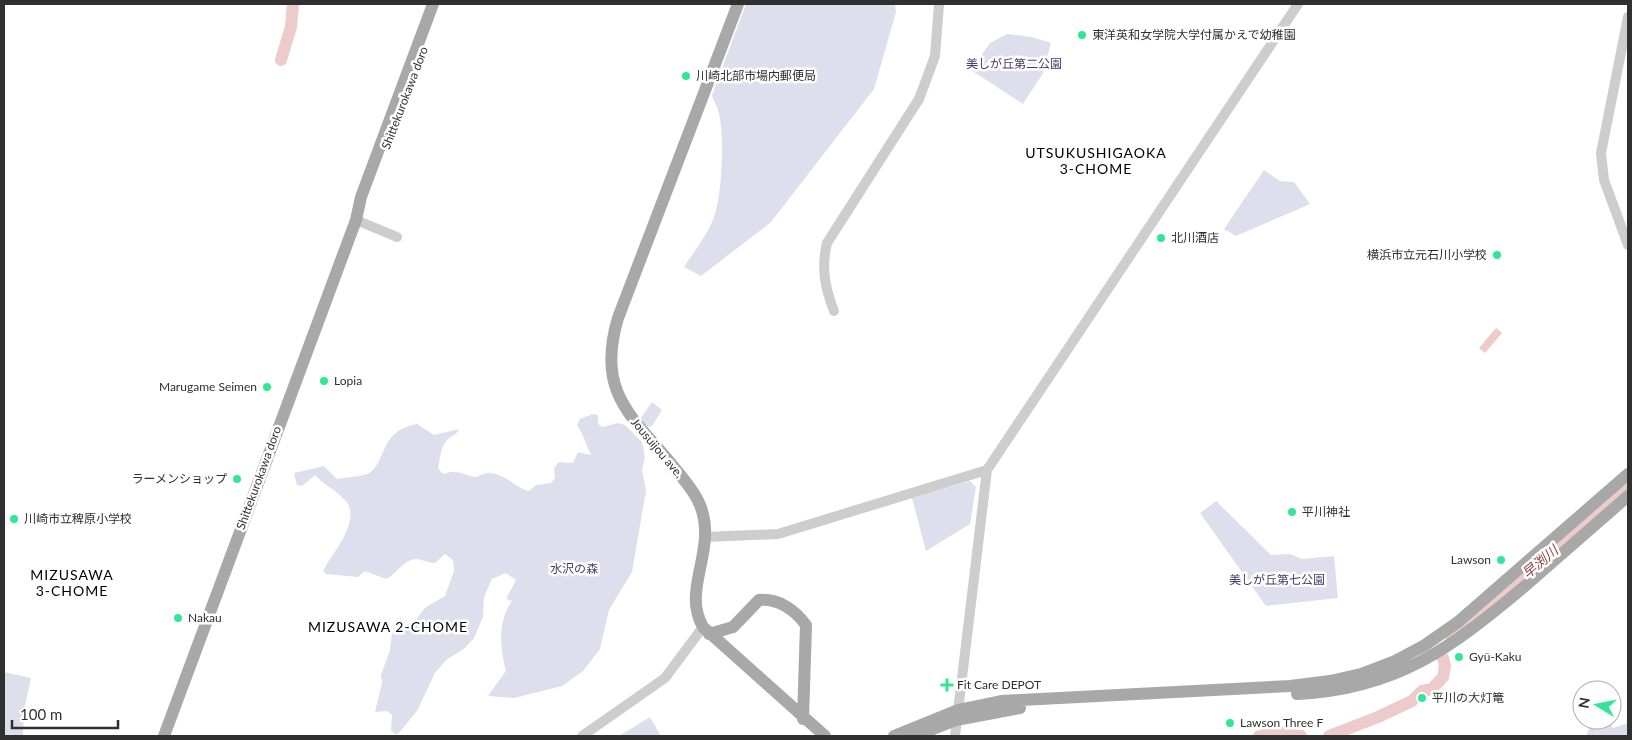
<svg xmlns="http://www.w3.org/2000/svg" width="1632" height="740" viewBox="0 0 1632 740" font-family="Lato,'Noto Sans JP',sans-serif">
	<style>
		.green { fill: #dfdeed }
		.water { fill: #eccbca }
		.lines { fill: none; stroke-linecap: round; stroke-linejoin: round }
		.river { stroke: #eccbca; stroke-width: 12 }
		.tertiary { stroke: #cdcdcd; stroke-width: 10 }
		.primary { stroke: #a8a8a8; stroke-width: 12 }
		.poi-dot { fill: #33e695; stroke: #fff; stroke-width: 2 }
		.labels { text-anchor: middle; stroke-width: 5; stroke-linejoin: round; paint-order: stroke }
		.poi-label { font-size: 12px; fill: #303030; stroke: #fff; text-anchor: start }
		.park-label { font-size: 12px; fill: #443d6c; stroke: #fff }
		.street-label { font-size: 12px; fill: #303030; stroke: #fff }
		.neighbourhood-label { font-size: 14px; letter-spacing: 1px; fill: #000; stroke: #fff }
		.water-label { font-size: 14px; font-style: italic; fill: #933e3d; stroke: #fff }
	</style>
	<rect width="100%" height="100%" fill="#fff"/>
	<path class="green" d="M 746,4 L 895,4 L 896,12 L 874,89 L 771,222 L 701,276 L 684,267 C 695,250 709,233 715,214 C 722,192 725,132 718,110 C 717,105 713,101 712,95 Z
		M 1007,34 L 1032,37 L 1051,43 L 1043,73 L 1023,104 L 971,70 L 990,43 Z
		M 1264,170 L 1280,181 L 1294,182 L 1310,204 L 1236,236 L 1224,229 Z
		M 652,402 L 662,410 L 652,426 L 647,427 L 640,419 Z
		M 593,414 L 598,415 L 598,424 L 602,427 L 618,423 L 625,425 L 642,442 L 645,457 L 642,469 L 646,491 L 632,572 L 609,610 L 600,649 L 583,671 L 562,686 L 514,698 L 488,696 L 506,671 C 500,648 497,622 512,601 L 506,599 L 516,580 L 506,573 L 492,579 L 484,597 L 483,617 L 474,638 L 465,648 L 446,660 L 435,673 L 417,711 L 397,735 L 391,731 L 392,715 L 387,711 L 375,712 L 382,683 L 381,675 L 390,650 L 392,633 L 398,627 L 413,623 L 426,607 L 445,596 L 454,571 L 453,560 L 445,554 L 435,563 C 429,563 421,559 416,559 C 403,560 397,574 386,579 L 365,571 L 358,577 L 326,574 L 323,571 C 332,553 363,520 345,500 C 336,490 324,485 315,475 L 302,486 L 297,485 L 294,473 L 324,466 L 337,479 C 346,477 359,477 367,474 C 387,466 377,431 417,424 L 434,435 L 459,429 C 456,436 452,435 447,440 C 441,446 440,459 438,468 L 443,474 C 455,469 463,474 475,477 C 480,477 485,472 490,473 C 506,474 515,488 529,491 L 536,485 L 551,483 L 555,478 L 554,468 L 559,462 L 573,463 L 578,452 L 591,455 C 586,445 583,433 577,425 L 580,419 Z
		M 970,481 L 976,487 L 970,524 L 926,551 L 912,498 Z
		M 1216,501 L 1271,555 L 1290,554 L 1302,559 L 1334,556 L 1338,598 L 1266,606 L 1200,513 Z
		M 4,672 L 31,678 L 24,710 L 23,735 L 26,736 L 4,736 Z
		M 1582,693 L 1582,717 L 1573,701 Z
		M 650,717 L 661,736 L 619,736 Z
		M 1584,720 L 1608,720 L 1613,728 L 1628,723 L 1628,736 L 1586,736 L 1589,729 Z"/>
	<path class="water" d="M 1496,328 L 1502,333 L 1485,353 L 1479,348 Z"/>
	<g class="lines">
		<path class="river" d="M 281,60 L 291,27 L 293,4
			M 1451,636 L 1628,487
			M 1259,736 L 1277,732 L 1301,736
			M 1329,736 L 1378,717 L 1412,701 L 1422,691 L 1432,689 L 1443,677 L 1445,666 L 1443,658"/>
		<path class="tertiary" d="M 1628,17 L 1601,153 L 1604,180 L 1628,245
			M 356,220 L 397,237
			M 834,311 C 825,288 821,268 827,243 L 919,99 L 935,56 L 939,4
			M 705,537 L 778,534 L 987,470
			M 582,736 L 665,678 L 703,627
			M 955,736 L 987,470 L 1298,4"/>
		<path class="primary" d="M 738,4 L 618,318 C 595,395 634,417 677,471 C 685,481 695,492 700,505 C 718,550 681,589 703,627 L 825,736
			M 709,634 L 733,627 L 759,600 C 778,598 795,610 806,625 L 803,719
			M 1297,694 C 1397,689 1451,648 1525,586 C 1559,556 1594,526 1628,496
			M 164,736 L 356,220 L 361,197 L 433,4
			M 894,736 L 958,710 L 1001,701 L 1290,686 L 1330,681 L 1361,674 L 1395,661 L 1425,645 L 1458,622 L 1628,474
			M 915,736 L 956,720 L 1020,708"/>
	</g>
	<g class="poi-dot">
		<circle cx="1082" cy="35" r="5"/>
		<circle cx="686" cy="76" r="5"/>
		<circle cx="1161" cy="238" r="5"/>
		<circle cx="1497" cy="255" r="5"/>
		<circle cx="324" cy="381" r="5"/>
		<circle cx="267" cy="387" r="5"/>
		<circle cx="237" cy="479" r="5"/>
		<circle cx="1292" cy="512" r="5"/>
		<circle cx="14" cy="519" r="5"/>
		<circle cx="1501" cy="560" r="5"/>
		<circle cx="178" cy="618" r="5"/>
		<circle cx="1459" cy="657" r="5"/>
		<path d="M944.5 677.5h5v5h5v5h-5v5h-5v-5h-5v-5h5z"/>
		<circle cx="1422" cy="698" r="5"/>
		<circle cx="1230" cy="723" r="5"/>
	</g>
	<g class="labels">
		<g class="poi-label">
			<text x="1092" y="39">東洋英和女学院大学付属かえで幼稚園</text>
			<text x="696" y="80">川崎北部市場内郵便局</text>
			<text x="1171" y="242">北川酒店</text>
			<text x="1487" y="259" text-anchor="end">横浜市立元石川小学校</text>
			<text x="334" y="385">Lopia</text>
			<text x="257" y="391" text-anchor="end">Marugame Seimen</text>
			<text x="227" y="483" text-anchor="end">ラーメンショップ</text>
			<text x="1302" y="516">平川神社</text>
			<text x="24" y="523">川崎市立稗原小学校</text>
			<text x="1491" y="564" text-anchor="end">Lawson</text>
			<text x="188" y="622">Nakau</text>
			<text x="1469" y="661">Gyū-Kaku</text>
			<text x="957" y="689">Fit Care DEPOT</text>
			<text x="1432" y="702">平川の大灯篭</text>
			<text x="1240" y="727">Lawson Three F</text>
		</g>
		<g class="park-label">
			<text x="1014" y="68">美しが丘第二公園</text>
			<text x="574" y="573">水沢の森</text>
			<text x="1277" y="584">美しが丘第七公園</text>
		</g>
		<g class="street-label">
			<text transform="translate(405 98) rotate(-69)" y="4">Shittekurokawa doro</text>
			<text transform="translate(657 448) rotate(50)" y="4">Jousuijou ave.</text>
			<text transform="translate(259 478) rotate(-70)" y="4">Shittekurokawa doro</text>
		</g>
		<g class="neighbourhood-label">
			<text x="1096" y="158">UTSUKUSHIGAOKA<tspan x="1096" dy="16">3-CHOME</tspan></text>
			<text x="72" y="580">MIZUSAWA<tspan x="72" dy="16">3-CHOME</tspan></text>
			<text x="388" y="632">MIZUSAWA 2-CHOME</text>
		</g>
		<g class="water-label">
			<text transform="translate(1540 562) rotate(-40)" y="5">早渕川</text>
		</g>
	</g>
	<rect width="1632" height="740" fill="none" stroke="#303030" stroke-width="10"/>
	<g transform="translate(1597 705) rotate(280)"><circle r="24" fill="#ffffff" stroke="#acacac"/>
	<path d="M0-4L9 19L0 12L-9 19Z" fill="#33e695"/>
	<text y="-8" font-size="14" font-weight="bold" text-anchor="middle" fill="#303030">N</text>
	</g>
	<path d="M12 720v8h106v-8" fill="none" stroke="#303030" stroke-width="2.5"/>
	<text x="20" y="720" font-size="15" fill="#303030" stroke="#ffffff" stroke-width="4" paint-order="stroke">100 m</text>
</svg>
